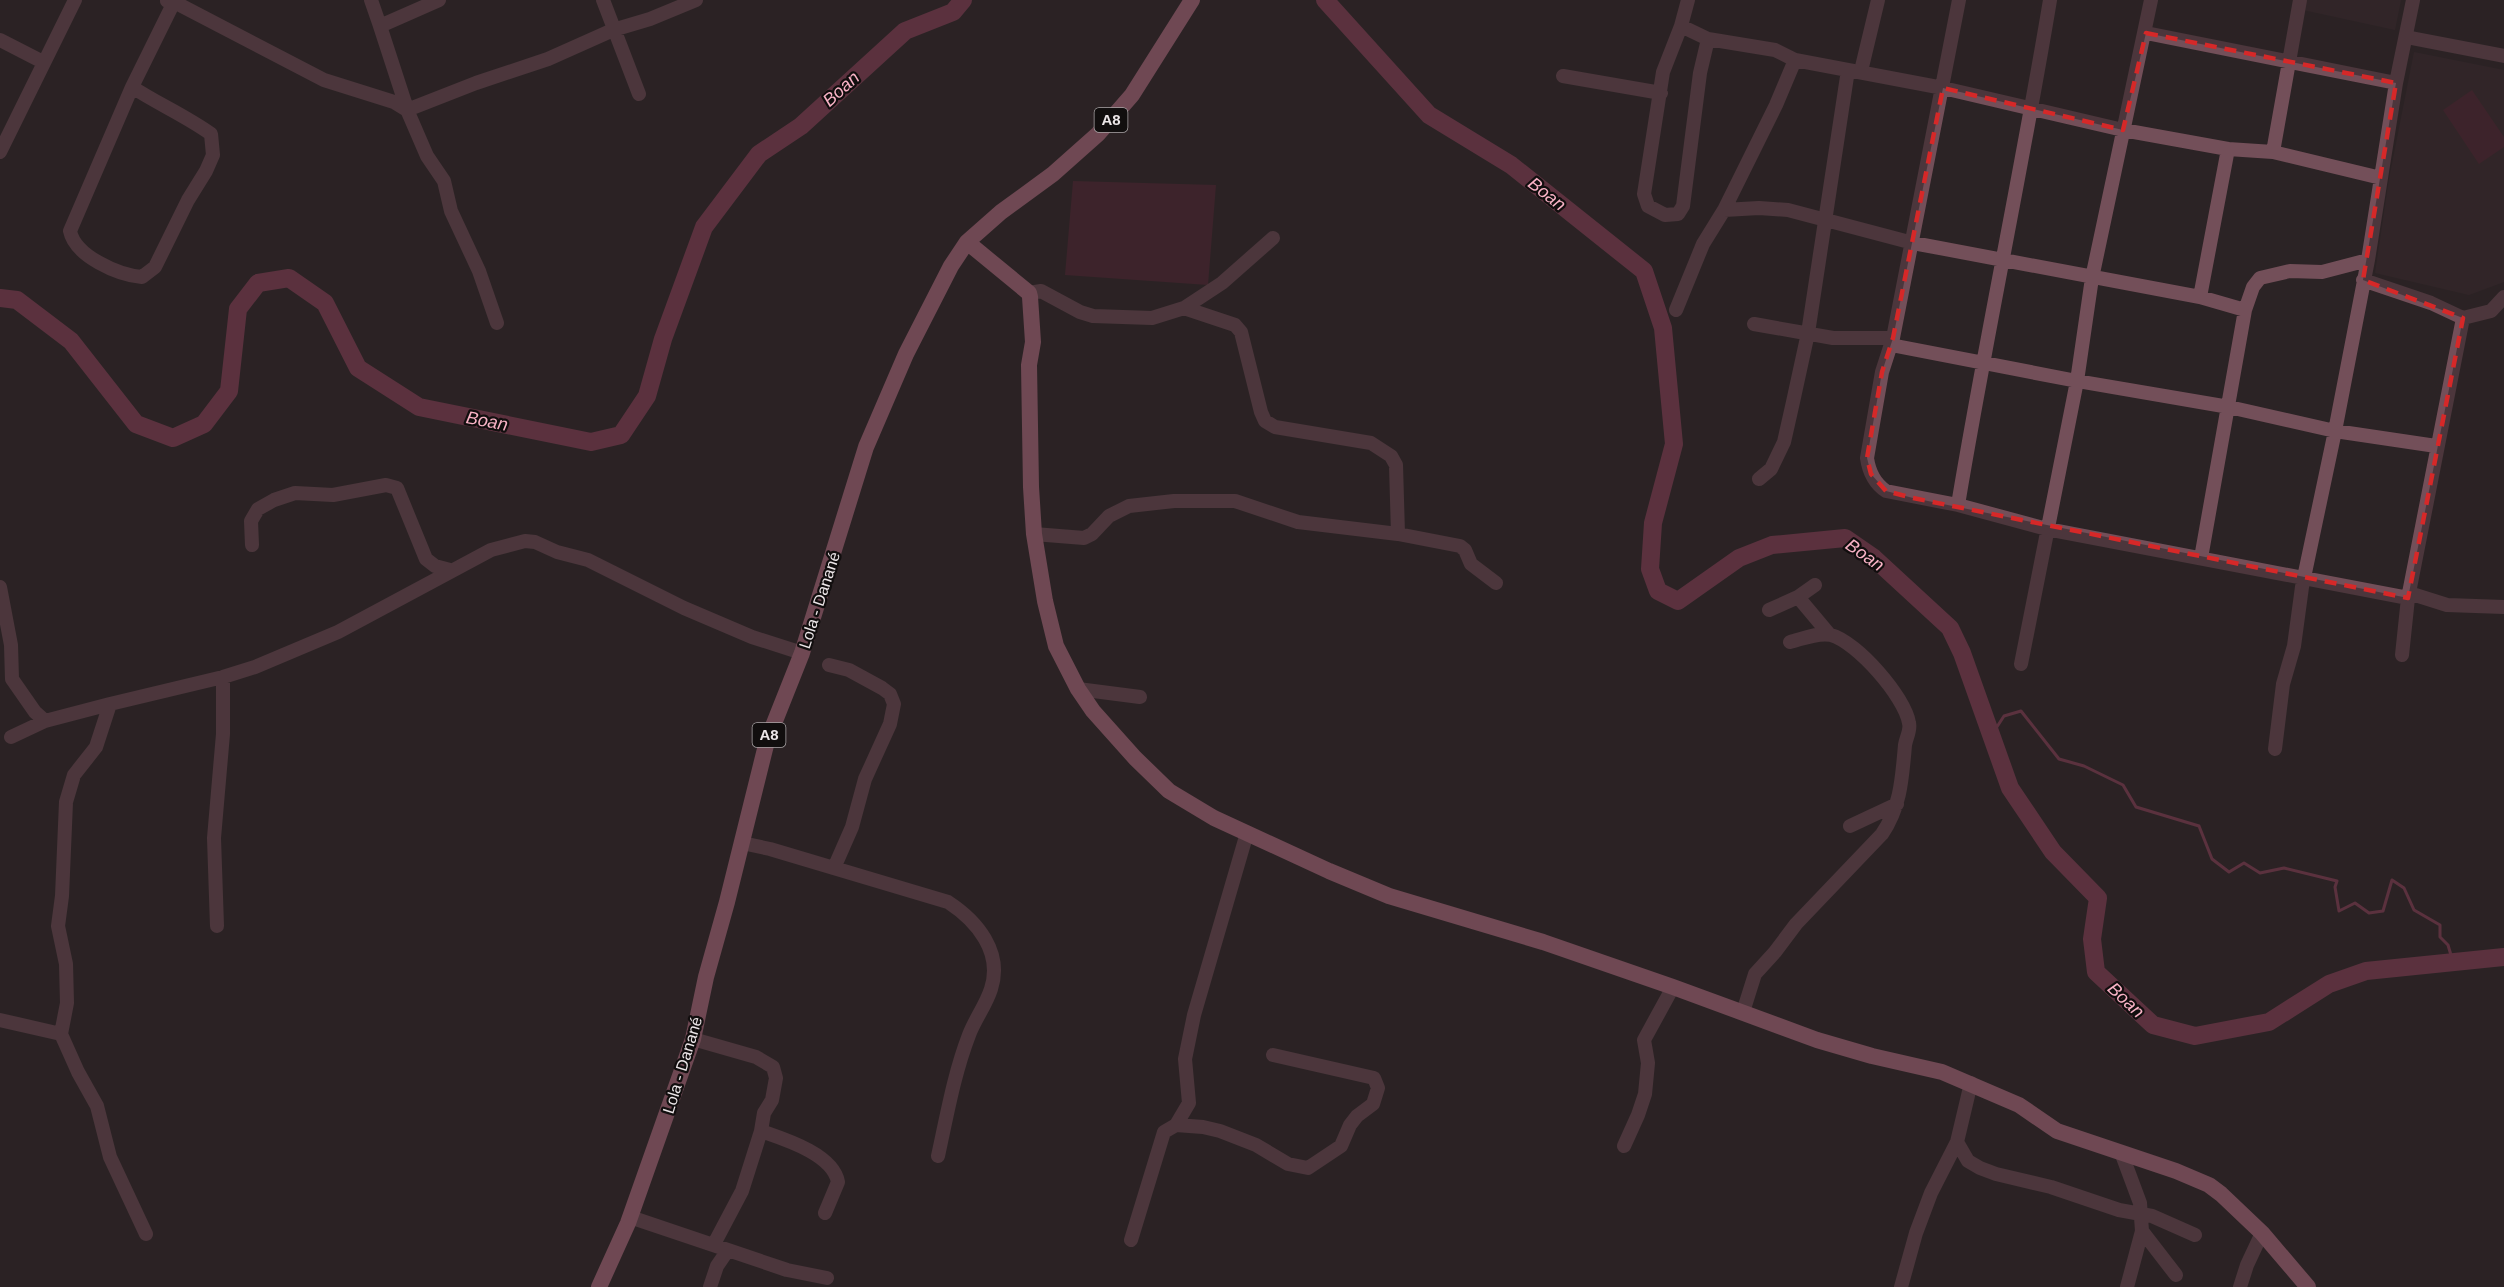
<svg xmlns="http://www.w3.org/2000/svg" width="2504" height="1287" viewBox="0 0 2504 1287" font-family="Arial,sans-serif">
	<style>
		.built { fill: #38292d }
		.green { fill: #522533 }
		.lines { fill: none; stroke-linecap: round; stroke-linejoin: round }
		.stream { stroke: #94445e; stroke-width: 3 }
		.river { stroke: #94445e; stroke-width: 18 }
		.minor { stroke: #734f59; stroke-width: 14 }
		.major { stroke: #c0768c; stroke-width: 16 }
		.marked { fill: none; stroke: #d62828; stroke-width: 4.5; stroke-dasharray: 12 8; stroke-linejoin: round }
		.labels { text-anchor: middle; stroke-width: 4.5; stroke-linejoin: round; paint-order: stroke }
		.shield { fill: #110e0e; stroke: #aaa5a7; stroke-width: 1.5 }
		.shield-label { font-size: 15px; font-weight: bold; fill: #ece6e8 }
		.street-label { font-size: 16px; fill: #ece6e8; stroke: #110e0e }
		.water-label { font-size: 18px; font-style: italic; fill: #f8b2c5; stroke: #110e0e }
	</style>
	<rect width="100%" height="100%" fill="#2b2325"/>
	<path class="built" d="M 2305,0 L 2401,0 L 2395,30 L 2303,10 Z
		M 2414,52 L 2504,70 L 2504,282 L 2469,295 L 2375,273 L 2389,179 Z"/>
	<path class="green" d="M 2472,90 L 2504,137 L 2504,147 L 2479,164 L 2443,110 Z
		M 1073,181 L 1216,185 L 1208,285 L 1065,275 Z"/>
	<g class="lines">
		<path class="stream" d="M 1991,736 L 2004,716 L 2021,711 L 2059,759 L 2084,766 L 2123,785 L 2136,807 L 2199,826 L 2212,859 L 2229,872 L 2244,863 L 2260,873 L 2284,868 L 2337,881 L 2335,887 L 2339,911 L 2355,903 L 2369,913 L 2383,911 L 2392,880 L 2404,888 L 2414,910 L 2440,925 L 2440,937 L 2448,945 L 2453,962"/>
		<path class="river" d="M 1325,0 L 1429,115 L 1511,165 L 1644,271 L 1663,328 L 1674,444 L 1653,523 L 1650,569 L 1658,591 L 1678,601 L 1739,558 L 1772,545 L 1845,538 L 1874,558 L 1950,628 L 1962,653 L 2010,788 L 2053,852 L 2098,898 L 2092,939 L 2096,972 L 2153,1025 L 2195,1036 L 2269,1022 L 2329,984 L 2366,971 L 2504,957
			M 0,298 L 17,300 L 71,341 L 136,424 L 173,438 L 204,424 L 229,391 L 238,309 L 258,283 L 289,278 L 325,303 L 358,368 L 419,407 L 591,442 L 621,435 L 647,396 L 663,339 L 704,227 L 759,154 L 801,126 L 905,31 L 953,12 L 963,0"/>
		<path class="minor" d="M 371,0 L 380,26 L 439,0
			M 603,0 L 639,94
			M 1688,0 L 1681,26 L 1708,39 L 1775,50 L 1795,60 L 1943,88 L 2123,130 L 2228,149 L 2273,152 L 2381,178
			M 1959,0 L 1893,338 L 1882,372 L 1867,458 C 1869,472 1874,483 1886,491 L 1958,505 L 2047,529 L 2408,598
			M 167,1 L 180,5 L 324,80 L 394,102 L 407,110 L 476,83 L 548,59 L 613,30 L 650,19 L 696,0
			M 380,26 L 408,112 L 427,156 L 444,181 L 451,211 L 479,271 L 497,323
			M 1681,26 L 1663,72 L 1644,194 L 1648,206 L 1665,215 L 1678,214 L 1683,206 L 1700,73 L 1708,39
			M 2146,33 L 2396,83
			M 2406,37 L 2504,56
			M 0,40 L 43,62
			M 1861,71 L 1878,0
			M 1563,76 L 1661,93
			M 132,87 C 158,104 186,116 211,134 L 213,155 L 206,171 L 188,200 L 155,267 L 142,277 C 118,275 75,256 70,231 L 132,87 L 175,0
			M 0,152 L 75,0
			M 2273,152 L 2300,0
			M 1724,210 L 1776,105 L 1795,60
			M 2363,280 L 2431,303 L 2463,318
			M 1029,293 L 1041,291 L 1080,312 L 1093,316 L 1152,318 L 1184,308 L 1222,283 L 1273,238
			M 2200,297 L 2228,149
			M 1184,308 L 1235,325 L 1241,332 L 1261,412 L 1265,421 L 1275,427 L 1371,443 L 1391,456 L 1396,465 L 1398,534
			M 1676,310 L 1703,244 L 1724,210 L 1759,208 L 1788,210 L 1913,243 L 2200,297 L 2245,310
			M 1754,324 L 1833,338 L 1893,338
			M 1891,345 L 2077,381 L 2229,407 L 2335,431 L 2436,446
			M 1759,479 L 1771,469 L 1784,442 L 1793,402 L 1808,333 L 1848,70
			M 1958,505 C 1986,336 2022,169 2050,0
			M 1034,534 L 1084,538 L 1092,534 L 1109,516 L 1129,506 L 1174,501 L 1235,501 L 1298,522 L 1398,534 L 1460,546 L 1465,550 L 1471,564 L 1496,583
			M 252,545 L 251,521 L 258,509 L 274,500 L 295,493 L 333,495 L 386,485 L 397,488 L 426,559 L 435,566 L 450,570
			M 2201,558 L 2245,310 L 2253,287 L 2260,278 L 2290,271 L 2322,272 L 2368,260
			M 0,587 L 11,645 L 12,679 L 35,712 L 45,721
			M 2409,593 L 2447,605 L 2504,607
			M 1798,597 L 1829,634
			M 1769,610 L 1798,597 L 1815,585
			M 2402,655 L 2408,598 L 2463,318 L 2491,311 L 2504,297
			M 2021,664 L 2077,381 L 2092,278 L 2151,0
			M 829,665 L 849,670 L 882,688 L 890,694 L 894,704 L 890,724 L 865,779 L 852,827 L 834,868
			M 1078,689 L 1140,697
			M 11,737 L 45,721 L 110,704
			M 2275,749 L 2283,684 L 2294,646 L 2302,587 L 2335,431 L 2368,260 L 2396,83 L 2413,0
			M 1850,826 L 1897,804
			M 742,843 L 770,849 L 948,902 C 977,921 1003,952 991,989 C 986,1005 975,1019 969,1035 C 954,1074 947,1115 938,1156
			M 217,926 L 214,838 L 223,734 L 223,677
			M 1743,1012 L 1755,974 L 1775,952 L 1796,924 L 1882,834 C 1901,806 1902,778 1905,745 C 1906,738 1911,730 1909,723 C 1905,697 1857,642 1831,635 C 1818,632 1802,639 1790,642
			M 0,1020 L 61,1034
			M 693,1039 L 756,1057 L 773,1067 L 776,1078 L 772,1100 L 764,1113 L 761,1131 L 742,1191 L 714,1244
			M 1176,1125 L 1203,1127 L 1220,1131 L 1256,1145 L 1288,1164 L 1308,1168 L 1341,1146 L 1350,1125 L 1357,1116 L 1373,1104 L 1378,1088 L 1374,1078 L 1273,1055
			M 761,1131 C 784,1139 833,1154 838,1182 L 825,1213
			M 1957,1142 L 1968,1161 L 1980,1168 L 1996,1174 L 2051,1187 L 2119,1210 L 2152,1216 L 2195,1235
			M 1624,1146 L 1638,1115 L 1645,1094 L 1648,1063 L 1644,1040 L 1673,987
			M 2121,1152 L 2140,1203 L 2142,1231 L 2176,1275
			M 630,1217 L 787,1270 L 827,1278
			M 146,1234 L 110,1157 L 97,1106 L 78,1072 L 61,1034 L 67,1003 L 66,964 L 58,926 L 62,896 L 66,802 L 74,775 L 96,747 L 110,704 L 223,677 L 255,667 L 338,632 L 491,550 L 525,541 L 535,542 L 557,552 L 588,560 L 684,608 L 752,637 L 802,653
			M 1131,1240 L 1164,1132 L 1176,1125 L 1189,1103 L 1185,1059 L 1194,1015 L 1247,833
			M 710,1287 L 717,1266 L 728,1250
			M 1901,1287 L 1916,1233 L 1931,1193 L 1957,1142 L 1971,1083
			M 2127,1287 L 2142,1231
			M 2240,1287 L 2247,1265 L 2262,1233"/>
		<path class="major" d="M 967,242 L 1029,293 L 1030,297 L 1033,342 L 1029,365 L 1031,487 L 1034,534 L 1045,601 L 1056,646 L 1078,689 L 1093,711 L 1135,758 L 1169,791 L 1214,818 L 1329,871 L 1389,896 L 1543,942 L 1673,987 L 1817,1040 L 1872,1056 L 1942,1072 L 2019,1105 L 2057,1131 L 2176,1171 L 2209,1185 L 2221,1194 L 2262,1233 L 2308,1287
			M 599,1287 L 628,1223 L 693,1039 L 706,977 L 727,902 L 767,741 L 802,653 L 866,447 L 906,354 L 951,266 L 967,242 L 1001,212 L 1053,174 L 1098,134 L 1132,95 L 1192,0"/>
	</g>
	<path d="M0 0H2504V1287H0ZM 2146,33 L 2396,83 L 2363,280 L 2463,318 L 2408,598 L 1913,498 L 1886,491 L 1871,474 L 1867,458 L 1882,372 L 1893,338 L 1943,88 L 2123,130 Z" fill="#2b2325" fill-opacity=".55" fill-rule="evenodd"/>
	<path class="marked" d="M 2146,33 L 2396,83 L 2363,280 L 2463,318 L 2408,598 L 1913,498 L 1886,491 L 1871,474 L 1867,458 L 1882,372 L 1893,338 L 1943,88 L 2123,130 Z"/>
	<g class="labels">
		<g class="shield">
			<rect x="1094.5" y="108" width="33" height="24" rx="4.5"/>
			<rect x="752.5" y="723" width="33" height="24" rx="4.5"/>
		</g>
		<g class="shield-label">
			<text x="1111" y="125">A8</text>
			<text x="769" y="740">A8</text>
		</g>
		<g class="street-label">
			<text transform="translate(819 600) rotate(-72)" y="6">Lola - Danané</text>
			<text transform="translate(682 1065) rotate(-73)" y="6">Lola - Danané</text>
		</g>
		<g class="water-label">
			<text transform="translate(841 89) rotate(-42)" y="6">Boan</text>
			<text transform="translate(1547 194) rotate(38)" y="6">Boan</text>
			<text transform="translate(487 421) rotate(11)" y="6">Boan</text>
			<text transform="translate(1865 555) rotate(35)" y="6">Boan</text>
			<text transform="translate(2126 1000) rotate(43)" y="6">Boan</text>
		</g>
	</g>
</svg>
